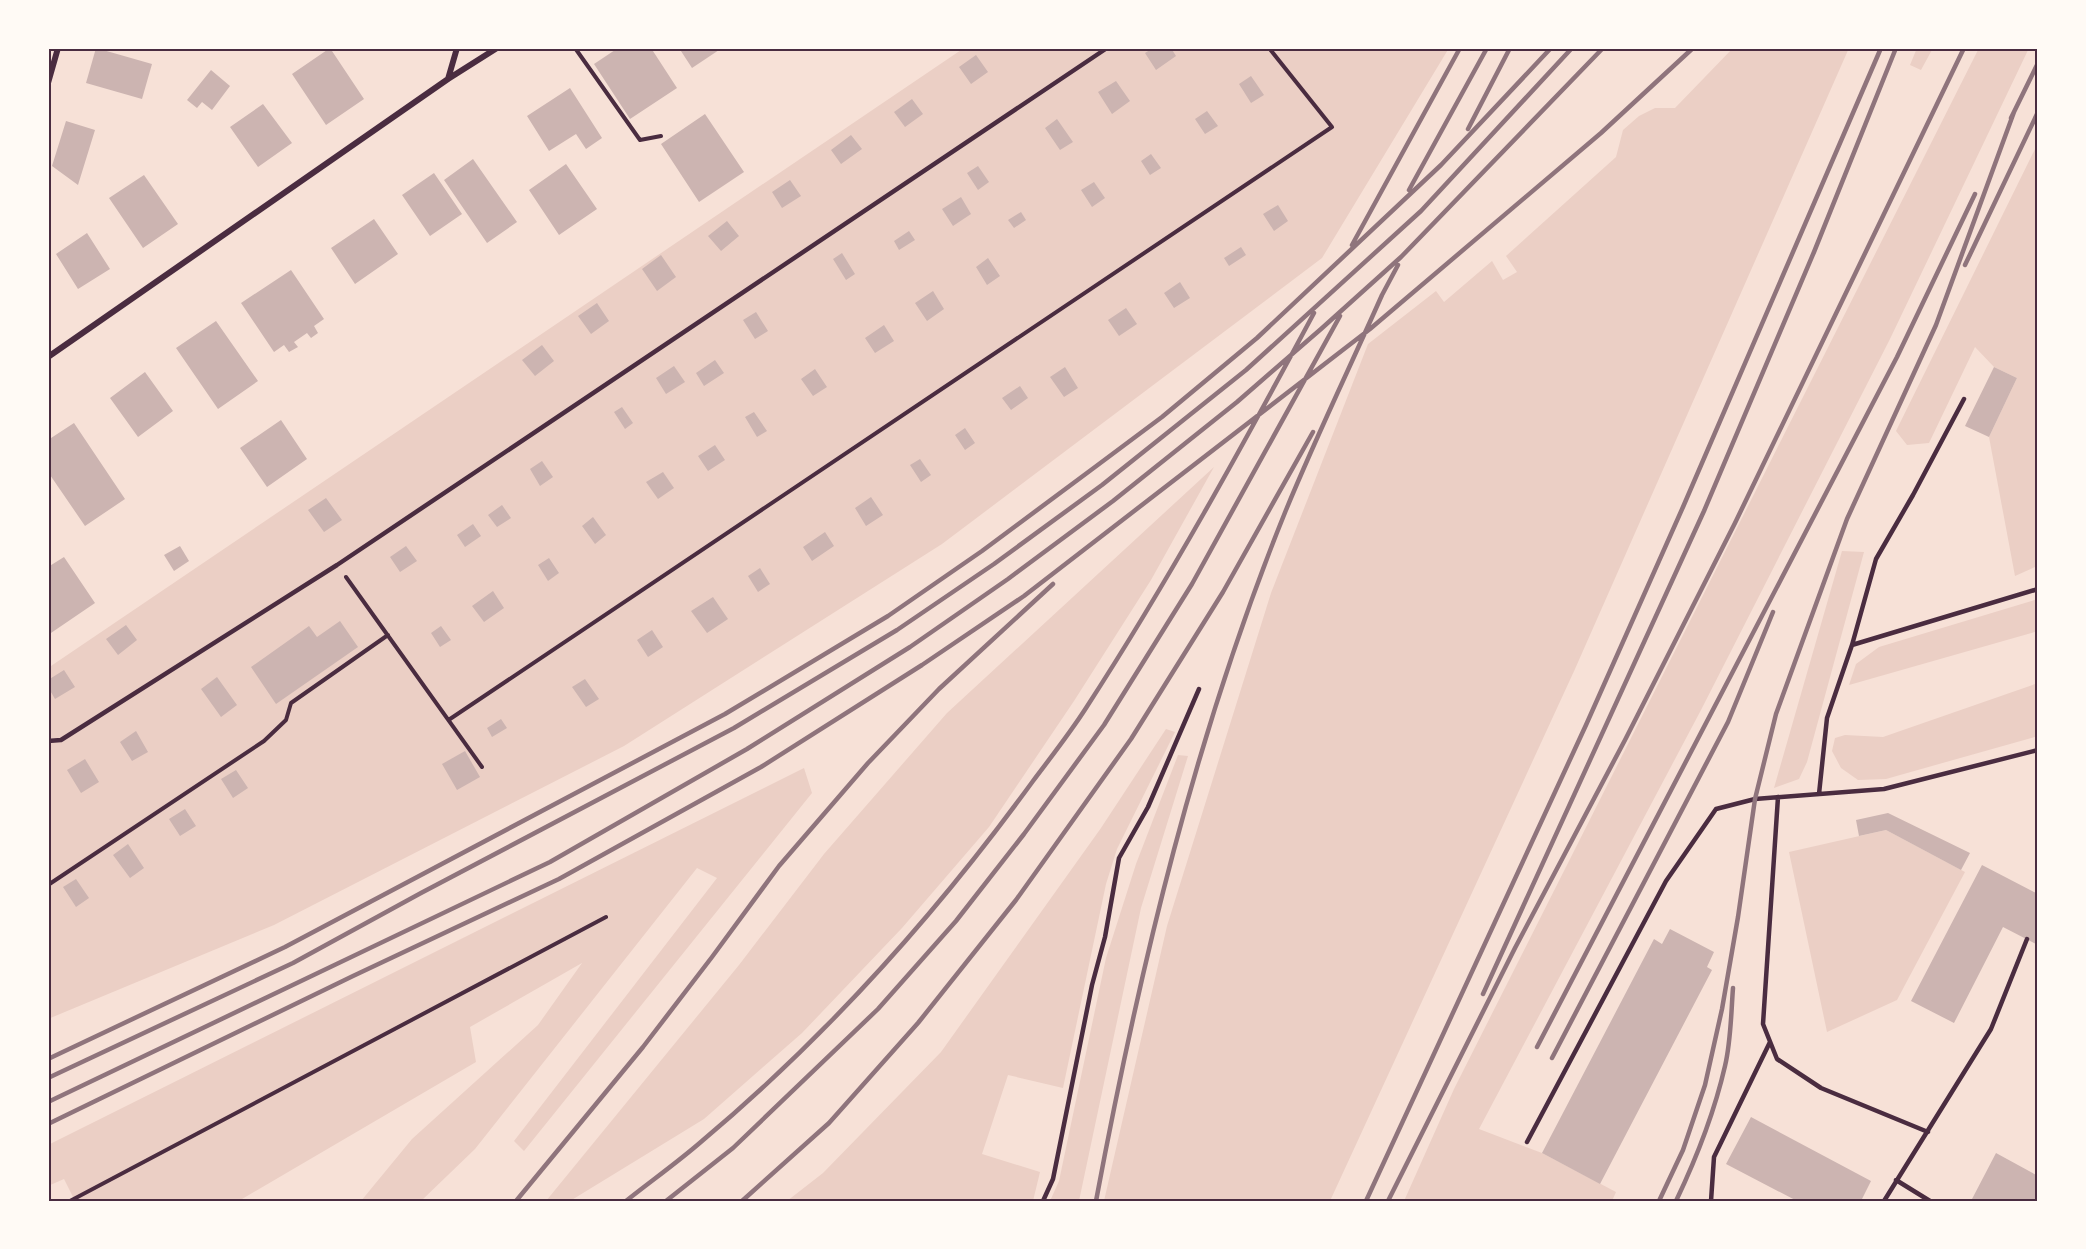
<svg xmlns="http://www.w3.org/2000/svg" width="2086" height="1249" viewBox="0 0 2086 1249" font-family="'Zilla Slab',serif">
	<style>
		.green { fill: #ebcfc5 }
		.building { fill: #ccb4b1 }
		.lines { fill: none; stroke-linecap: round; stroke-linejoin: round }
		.path { stroke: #4a2c40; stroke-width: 4 }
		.service { stroke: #4a2c40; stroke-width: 4.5 }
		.minor { stroke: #4a2c40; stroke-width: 6 }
		.rail { stroke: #8f747c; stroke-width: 4.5 }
		.neatline { fill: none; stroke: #4a2c40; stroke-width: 2 }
	</style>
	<rect width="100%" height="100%" fill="#f7e1d7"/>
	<path class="green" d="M 964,48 L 1449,48 L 1322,258 L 942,544 L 624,746 L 274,925 L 48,1019 L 48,668 Z
		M 1733,48 L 1849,48 L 1575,669 L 1330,1201 L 1104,1201 L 1167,926 L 1271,593 L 1368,344 L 1436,291 L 1444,302 L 1492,261 L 1503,280 L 1517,272 L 1506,256 L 1616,157 L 1623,130 L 1639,116 L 1655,108 L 1675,108 Z
		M 1917,48 L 1933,48 L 1921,70 L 1910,65 Z
		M 1979,48 L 2029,48 L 1890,339 L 1701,710 L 1479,1129 L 1542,1153 L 1616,1192 L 1612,1201 L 1404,1201 L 1454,1089 Z
		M 2038,143 L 2038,561 L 2035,567 L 2015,576 L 1989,437 L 2017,378 L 1994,367 L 1975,347 L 1929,443 L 1907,445 L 1896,431 Z
		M 1214,467 L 1151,580 L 1074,701 L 989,827 L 902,928 L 802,1033 L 704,1119 L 570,1201 L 546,1201 L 739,965 L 824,854 L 947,713 Z
		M 1842,551 L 1864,552 L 1807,762 L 1799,779 L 1774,788 Z
		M 2038,599 L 2038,631 L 1849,685 L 1856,664 L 1879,647 Z
		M 2038,683 L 2038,736 L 1886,779 L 1858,780 L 1841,768 L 1832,751 L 1835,738 L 1845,735 L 1883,737 Z
		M 1166,729 L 1175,732 L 1117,849 L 1106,884 L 1063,1088 L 1008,1075 L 982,1154 L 1040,1172 L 1033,1201 L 787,1201 L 823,1173 L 941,1052 L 1101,828 Z
		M 1178,755 L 1188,756 L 1141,908 L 1079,1201 L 1050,1201 L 1059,1181 L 1106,958 L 1136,864 Z
		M 804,768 L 812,793 L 524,1151 L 514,1141 L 717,878 L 697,868 L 475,1149 L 421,1201 L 361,1201 L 412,1139 L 538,1025 L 582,963 L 470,1027 L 476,1062 L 242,1199 L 242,1201 L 75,1201 L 64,1179 L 48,1186 L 48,1145 Z
		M 1886,830 L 1965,872 L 1897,1000 L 1827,1032 L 1789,852 Z"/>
	<path class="building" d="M 96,48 L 152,64 L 142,99 L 86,83 Z
		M 330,48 L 364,99 L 326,125 L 292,74 Z
		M 618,48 L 651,48 L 677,88 L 630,119 L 594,64 Z
		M 679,48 L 722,48 L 692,68 Z
		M 1153,48 L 1171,48 L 1176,56 L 1156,70 L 1145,53 Z
		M 976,55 L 988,72 L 971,84 L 959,67 Z
		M 211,70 L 230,86 L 212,110 L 202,102 L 197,108 L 187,100 Z
		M 1251,76 L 1264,95 L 1251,103 L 1239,84 Z
		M 1116,81 L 1130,101 L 1112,114 L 1098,92 Z
		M 570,88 L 602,138 L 586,149 L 576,134 L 549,151 L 527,116 Z
		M 912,99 L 923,114 L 905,127 L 894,112 Z
		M 263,104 L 292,143 L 258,167 L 230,127 Z
		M 1207,111 L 1218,126 L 1205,134 L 1195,119 Z
		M 705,114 L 744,172 L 699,202 L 661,144 Z
		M 1057,119 L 1073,142 L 1060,150 L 1045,128 Z
		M 66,121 L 95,130 L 78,185 L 52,166 Z
		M 851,135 L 862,149 L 841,164 L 831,150 Z
		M 1151,154 L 1161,168 L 1150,175 L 1141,161 Z
		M 473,159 L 517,222 L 487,243 L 444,180 Z
		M 566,164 L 597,209 L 559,235 L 529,190 Z
		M 978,166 L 989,182 L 978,190 L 967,173 Z
		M 434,173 L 462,214 L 430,236 L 402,195 Z
		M 144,175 L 178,224 L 143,248 L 109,198 Z
		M 790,180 L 801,196 L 782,208 L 772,192 Z
		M 1094,182 L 1105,198 L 1092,207 L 1081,190 Z
		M 961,197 L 971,214 L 953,226 L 942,209 Z
		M 1278,205 L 1288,221 L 1274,231 L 1263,214 Z
		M 1021,212 L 1026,220 L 1014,228 L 1008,220 Z
		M 374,219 L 398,254 L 355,284 L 331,248 Z
		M 727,221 L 739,236 L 721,251 L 708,236 Z
		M 909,231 L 915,240 L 899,250 L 894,241 Z
		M 87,233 L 110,269 L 78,289 L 56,254 Z
		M 1241,247 L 1246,255 L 1229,266 L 1224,258 Z
		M 842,253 L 855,274 L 846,280 L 833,259 Z
		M 661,255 L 676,277 L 657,291 L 642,269 Z
		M 988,258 L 1000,276 L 987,285 L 976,267 Z
		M 291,270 L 324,319 L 314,326 L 318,333 L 311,338 L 307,333 L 294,342 L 298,347 L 289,352 L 284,345 L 274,352 L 241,303 Z
		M 1180,282 L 1190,298 L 1174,308 L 1164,293 Z
		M 933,291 L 944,309 L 927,321 L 915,303 Z
		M 597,303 L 609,321 L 591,334 L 578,316 Z
		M 1126,308 L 1137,324 L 1119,336 L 1108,320 Z
		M 756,312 L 768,331 L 755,339 L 743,320 Z
		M 216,321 L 258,381 L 218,409 L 176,348 Z
		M 884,325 L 894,341 L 875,353 L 865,338 Z
		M 542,345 L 554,361 L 535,376 L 522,360 Z
		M 715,360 L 724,373 L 704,386 L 696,373 Z
		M 674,366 L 685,382 L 666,394 L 656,378 Z
		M 1065,367 L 1078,388 L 1064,397 L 1050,377 Z
		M 1994,367 L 2017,378 L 1989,437 L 1965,426 Z
		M 815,369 L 827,387 L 813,396 L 801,379 Z
		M 145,372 L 173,411 L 138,437 L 110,398 Z
		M 1020,386 L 1028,398 L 1011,410 L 1002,398 Z
		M 622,407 L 633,423 L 625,429 L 614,412 Z
		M 754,412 L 767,431 L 757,437 L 745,417 Z
		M 281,420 L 307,459 L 267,487 L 240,448 Z
		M 74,423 L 125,499 L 85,526 L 48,472 L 48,440 Z
		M 965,428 L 975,443 L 965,450 L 955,435 Z
		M 715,445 L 725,460 L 708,471 L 698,456 Z
		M 920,459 L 931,475 L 921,482 L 910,465 Z
		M 542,461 L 553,477 L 540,486 L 530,469 Z
		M 663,472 L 674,488 L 658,499 L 646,482 Z
		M 871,497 L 883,515 L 866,526 L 855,508 Z
		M 326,498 L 342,520 L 324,532 L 308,510 Z
		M 502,505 L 511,518 L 497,527 L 488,515 Z
		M 593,517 L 606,535 L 595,544 L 582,526 Z
		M 473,524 L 481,536 L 465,547 L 457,535 Z
		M 825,532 L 834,546 L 812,561 L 803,547 Z
		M 180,546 L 189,561 L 174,571 L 164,555 Z
		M 406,546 L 417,561 L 400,572 L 390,557 Z
		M 64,557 L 95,603 L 48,635 L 48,567 Z
		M 549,558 L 559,573 L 548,581 L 538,565 Z
		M 760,568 L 770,584 L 758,592 L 748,576 Z
		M 493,591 L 504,608 L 484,622 L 472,606 Z
		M 713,597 L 728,619 L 707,633 L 691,611 Z
		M 340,621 L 358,647 L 276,704 L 251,667 L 309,626 L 317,637 Z
		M 126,625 L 137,640 L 118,655 L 106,639 Z
		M 441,626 L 451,640 L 440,647 L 431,633 Z
		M 652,630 L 663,647 L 648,657 L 637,640 Z
		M 64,670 L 75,687 L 55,699 L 48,687 L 48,680 Z
		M 217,677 L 237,705 L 221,717 L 201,689 Z
		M 585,679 L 599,699 L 586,707 L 572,687 Z
		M 501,719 L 507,728 L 492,737 L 487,728 Z
		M 136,731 L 148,752 L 132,761 L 120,742 Z
		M 465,751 L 480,777 L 457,790 L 442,764 Z
		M 85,759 L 99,782 L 81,793 L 67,770 Z
		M 236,770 L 248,788 L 233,798 L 221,779 Z
		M 185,809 L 196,826 L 180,836 L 169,819 Z
		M 1888,813 L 1970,853 L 1961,870 L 1886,830 L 1859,836 L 1856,820 Z
		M 128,844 L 144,868 L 130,878 L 113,855 Z
		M 1982,865 L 2038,894 L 2038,945 L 2003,927 L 1954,1023 L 1911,1001 Z
		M 76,879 L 89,898 L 76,907 L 63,887 Z
		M 1670,929 L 1714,952 L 1707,967 L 1712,970 L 1600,1184 L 1542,1153 L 1654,939 L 1662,944 Z
		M 1751,1117 L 1871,1181 L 1861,1201 L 1797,1201 L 1726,1164 Z
		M 1996,1153 L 2038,1176 L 2038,1201 L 1976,1201 L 1972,1199 Z"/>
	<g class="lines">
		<path class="path" d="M 575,48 L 640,140 L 661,136
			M 346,577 L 482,767
			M 450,719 L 1332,127 L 1269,48
			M 48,885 L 264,741 L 286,720 L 291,703 L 388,635
			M 70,1201 L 606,917"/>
		<path class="service" d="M 1852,645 L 2038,589
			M 48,741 L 61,740 L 337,565 L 1107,48
			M 1819,794 L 1827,718 L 1852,645 L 1876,559 L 1913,495 L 1964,399
			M 1778,797 L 1763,1024 L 1777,1059 L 1821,1088 L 1928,1132
			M 1527,1142 L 1666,881 L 1716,809 L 1755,799 L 1884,789 L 2038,750
			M 1896,1180 L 1930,1201
			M 1043,1201 L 1053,1179 L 1092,985 L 1105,937 L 1119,858 L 1148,807 L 1199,689
			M 1711,1201 L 1714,1157 L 1770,1042
			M 1884,1201 L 1991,1029 L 2027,939"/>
		<path class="minor" d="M 448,79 L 457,48
			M 48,83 L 58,48
			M 48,357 L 448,79 L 497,48"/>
		<path class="rail" d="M 2011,118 L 2038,63
			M 1468,129 L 1510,48
			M 1409,190 L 1487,48
			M 1352,245 L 1460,48
			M 1965,265 L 2038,112
			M 1483,994 L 1704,511 L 1814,252 L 1896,48
			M 1537,1047 L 1897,357 L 1975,194
			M 1552,1058 L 1728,722 L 1773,612
			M 48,1059 L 285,947 L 725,714 L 888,616 L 982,551 L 1091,470 L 1162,417 L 1257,338 L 1441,165 L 1551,48
			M 48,1078 L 293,963 L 421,893 L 734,728 L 897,630 L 994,564 L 1102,485 L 1246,370 L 1421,211 L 1572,48
			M 48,1102 L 550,862 L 747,749 L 910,647 L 1008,579 L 1113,501 L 1237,402 L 1321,329 L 1401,257 L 1603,48
			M 48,1124 L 353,976 L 559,879 L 761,767 L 922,665 L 1024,596 L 1370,329 L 1601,133 L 1693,48
			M 516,1201 L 643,1047 L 712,957 L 779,866 L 868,763 L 939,689 L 1053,584
			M 626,1201 C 651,1181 678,1162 702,1141 C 827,1036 937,913 1033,781 C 1051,757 1070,733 1086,708 C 1169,580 1242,447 1314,313
			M 666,1201 L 733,1148 L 878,1009 L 956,921 L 1024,834 L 1104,725 L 1192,584 L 1340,316
			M 742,1201 L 829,1123 L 918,1023 L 1016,900 L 1131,739 L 1223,592 L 1313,432
			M 1096,1201 C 1140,966 1196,732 1286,510 C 1316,437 1350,367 1382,295 L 1398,265
			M 1366,1201 L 1586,725 L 1683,507 L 1881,48
			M 1388,1201 L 1515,948 L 1625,740 L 1735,523 L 1964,48
			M 1659,1201 L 1683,1150 L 1705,1085 L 1722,1009 L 1738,917 L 1755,799 L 1776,714 L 1847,519 L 1936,325 L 2014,112
			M 1676,1201 C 1697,1157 1714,1114 1725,1066 C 1731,1041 1731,1014 1733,988"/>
	</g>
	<rect width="2086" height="1249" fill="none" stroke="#fffaf5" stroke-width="99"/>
	<rect x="50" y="50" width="1986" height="1150" class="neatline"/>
</svg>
